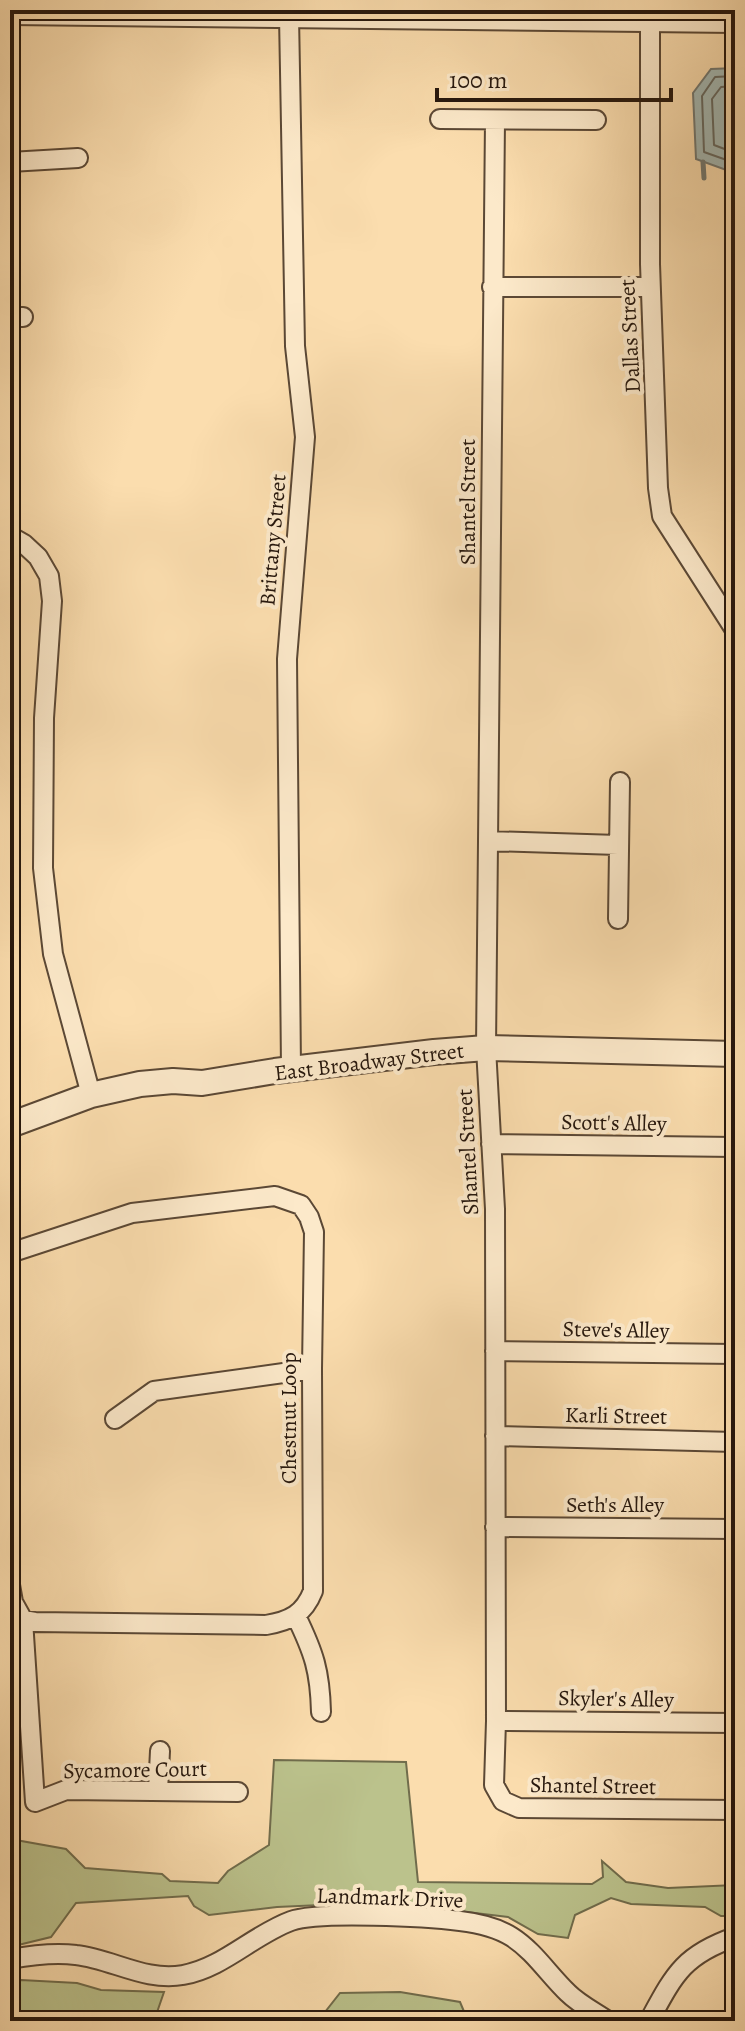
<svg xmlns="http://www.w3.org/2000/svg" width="745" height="2031" viewBox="0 0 745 2031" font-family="Alegreya,serif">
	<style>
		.green { fill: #bbc28c; stroke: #706c4c; stroke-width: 2 }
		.water { fill: #a3b9b5; stroke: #717872; stroke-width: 2 }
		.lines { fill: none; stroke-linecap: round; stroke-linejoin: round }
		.shore { stroke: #646861; stroke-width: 2 }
		.stream { stroke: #717872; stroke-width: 5 }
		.minor-casing { stroke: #5b4835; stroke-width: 22 }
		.tertiary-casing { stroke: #5b4835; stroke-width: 28 }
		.minor { stroke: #fce9ca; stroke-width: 18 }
		.tertiary { stroke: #fce9ca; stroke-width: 24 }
		.labels { text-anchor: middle; stroke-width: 8; stroke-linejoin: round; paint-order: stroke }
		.street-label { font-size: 22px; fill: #26170d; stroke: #fce9ca }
	</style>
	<rect width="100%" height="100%" fill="#fbddae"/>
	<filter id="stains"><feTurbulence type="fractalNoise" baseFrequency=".0025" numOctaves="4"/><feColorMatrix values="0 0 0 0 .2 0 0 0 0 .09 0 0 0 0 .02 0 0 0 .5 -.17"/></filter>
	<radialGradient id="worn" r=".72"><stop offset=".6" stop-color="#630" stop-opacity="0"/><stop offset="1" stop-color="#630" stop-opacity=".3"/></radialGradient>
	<path class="green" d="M 274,1760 L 406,1762 L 418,1882 L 592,1884 L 603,1877 L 602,1861 L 626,1882 L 668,1888 L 735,1885 L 735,1916 L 721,1916 L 705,1907 L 631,1904 L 611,1898 L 575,1915 L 568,1938 L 538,1934 L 508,1917 L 450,1910 L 321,1905 L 277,1907 L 209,1915 L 194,1906 L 188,1896 L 76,1903 L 51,1937 L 10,1947 L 10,1839 L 66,1849 L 85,1868 L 162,1874 L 170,1881 L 218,1883 L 228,1871 L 269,1845 Z
		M 21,1980 L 77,1983 L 101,1990 L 164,1992 L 154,2021 L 10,2021 L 10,1983 Z
		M 400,1992 L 460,2002 L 468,2021 L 318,2021 L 340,1993 Z"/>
	<path class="water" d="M 735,68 L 735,171 L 729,171 L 696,159 L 693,93 L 711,69 Z"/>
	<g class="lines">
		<path class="shore" d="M 735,76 L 715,77 L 702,96 L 704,152 L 735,163
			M 735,86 L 721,87 L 712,99 L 714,145 L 735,153"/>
		<path class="stream" d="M 703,162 L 704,178"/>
		<g class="minor-casing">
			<path id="minor" d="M 289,16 L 295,346 L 305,437 L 287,659 L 291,1069
				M 650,19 L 650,264 L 658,488 L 662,516 L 735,630
				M 440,119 L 596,120
				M 495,120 L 486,1048 L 495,1209 L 496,1721 L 494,1785 L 503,1801 L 519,1808 L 735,1810
				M 10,162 L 78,158
				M 492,287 L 650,287
				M 10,317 L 23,317
				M 10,536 L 24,544 L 38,557 L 49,576 L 52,601 L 44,718 L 43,868 L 53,954 L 91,1095
				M 488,841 L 618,845
				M 618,919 L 620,782
				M 491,1144 L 735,1147
				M 10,1253 L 132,1213 L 275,1196 L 301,1205 L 309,1217 L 314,1232 L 312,1369 L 313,1591 C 304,1614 290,1621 266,1625 L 35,1622 L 23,1620 L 13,1602 L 10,1585
				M 495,1351 L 735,1354
				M 115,1419 L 154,1391 L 312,1369
				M 495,1436 L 735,1442
				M 495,1527 L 735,1529
				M 296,1616 C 314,1653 320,1671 321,1712
				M 23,1620 L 35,1802 L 66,1790 L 238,1792
				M 496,1721 L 735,1723
				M 158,1791 L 160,1751
				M 10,1959 C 32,1955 54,1952 76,1955 C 112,1959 146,1982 183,1975 C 223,1968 253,1935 291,1921 C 318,1911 428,1917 460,1921 C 477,1923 498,1928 512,1937 C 534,1951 549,1975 568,1993 C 579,2004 595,2012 608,2021
				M 649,2021 C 674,1975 683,1955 735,1937"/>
		</g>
		<g class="tertiary-casing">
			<path id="tertiary" d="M 10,12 L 735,20
				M 10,1125 L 91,1095 L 140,1084 L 173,1081 L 202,1083 L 275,1071 L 434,1052 L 486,1048 L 735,1054"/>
		</g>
		<use href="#minor" class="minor"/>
		<use href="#tertiary" class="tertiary"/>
	</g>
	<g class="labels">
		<g class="street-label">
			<text transform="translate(629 336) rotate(-93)" y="8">Dallas Street</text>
			<text transform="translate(467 502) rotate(-90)" y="8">Shantel Street</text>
			<text transform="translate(272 540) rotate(-85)" y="8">Brittany Street</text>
			<text transform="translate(369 1061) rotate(-7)" y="8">East Broadway Street</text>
			<text transform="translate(614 1122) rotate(1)" y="8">Scott's Alley</text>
			<text transform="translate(467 1152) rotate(-93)" y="8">Shantel Street</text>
			<text transform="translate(616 1329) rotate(1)" y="8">Steve's Alley</text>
			<text transform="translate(616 1415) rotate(1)" y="8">Karli Street</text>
			<text transform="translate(288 1418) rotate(-90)" y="8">Chestnut Loop</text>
			<text x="615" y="1512">Seth's Alley</text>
			<text transform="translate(616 1698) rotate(1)" y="8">Skyler's Alley</text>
			<text transform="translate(135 1769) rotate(-1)" y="8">Sycamore Court</text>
			<text transform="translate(593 1785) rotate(1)" y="8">Shantel Street</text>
			<text transform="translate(390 1897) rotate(2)" y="8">Landmark Drive</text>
		</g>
	</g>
	<rect width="745" height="2031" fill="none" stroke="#fbddae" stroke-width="40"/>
	<rect x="12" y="12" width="721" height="2007" fill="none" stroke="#26170d" stroke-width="4"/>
	<rect x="20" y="20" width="705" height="1991" fill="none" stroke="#26170d" stroke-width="2"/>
	<path d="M437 88v12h234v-12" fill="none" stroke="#26170d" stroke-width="4"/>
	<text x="449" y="88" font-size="24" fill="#26170d" stroke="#fce9ca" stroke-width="6" paint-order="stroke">100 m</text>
	<rect width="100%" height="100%" filter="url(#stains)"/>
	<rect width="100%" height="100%" fill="url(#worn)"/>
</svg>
